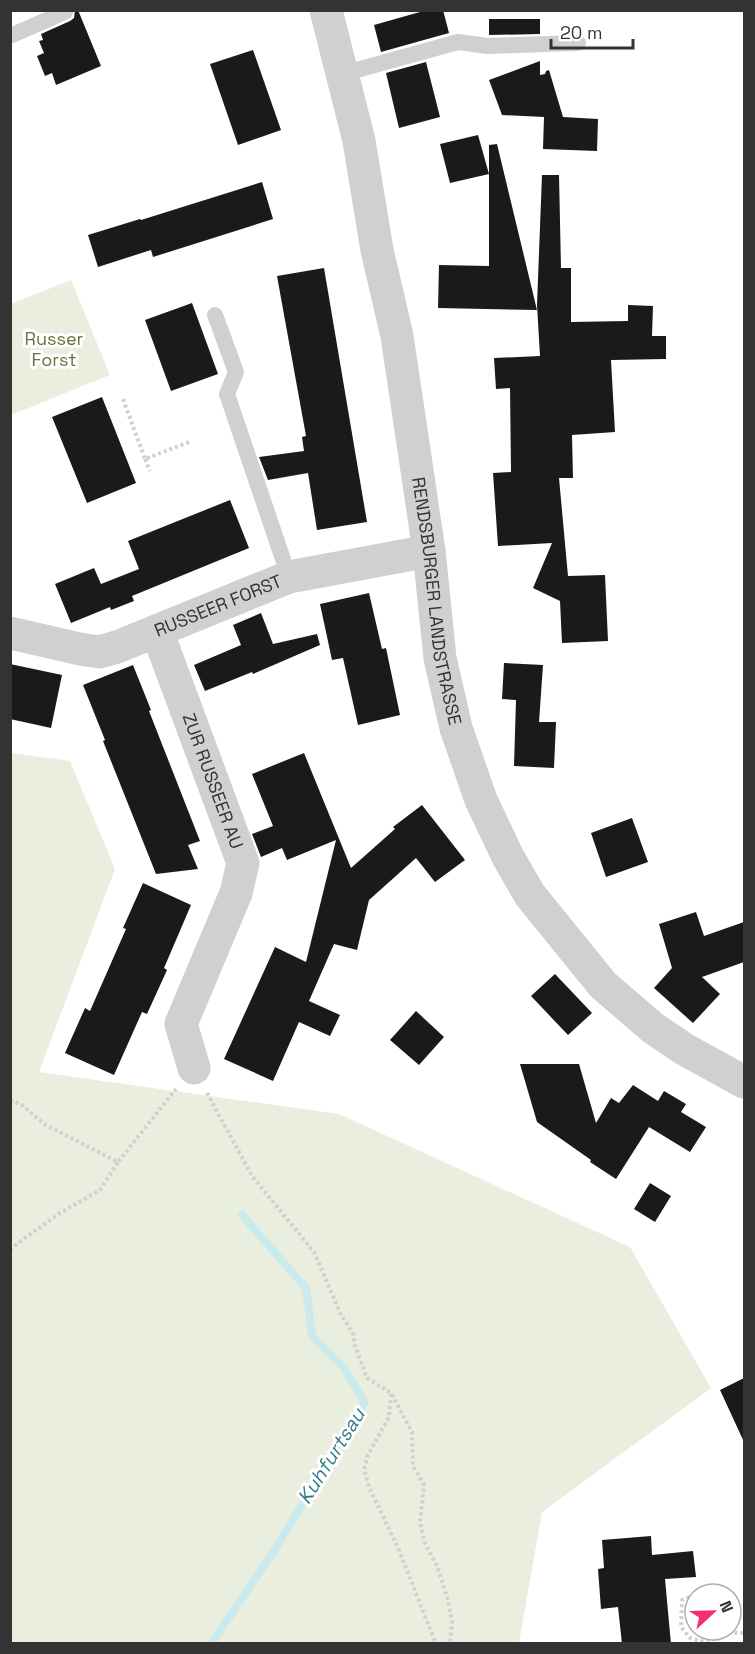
<svg xmlns="http://www.w3.org/2000/svg" width="755" height="1654" viewBox="0 0 755 1654" font-family="'Space Grotesk',sans-serif">
	<style>
		.green { fill: #eaeede }
		.lines { fill: none; stroke-linecap: round; stroke-linejoin: round }
		.stream { stroke: #caeaee; stroke-width: 8 }
		.building { fill: #1a1a1a }
		.path { stroke: #d0d0d0; stroke-width: 4; stroke-dasharray: 3 3; stroke-linecap: butt }
		.service { stroke: #d0d0d0; stroke-width: 16 }
		.minor { stroke: #d0d0d0; stroke-width: 33 }
		.tertiary { stroke: #d0d0d0; stroke-width: 33 }
		.labels { text-anchor: middle; stroke-width: 6; stroke-linejoin: round; paint-order: stroke }
		.park-label { font-size: 18px; fill: #65733c; stroke: #fff }
		.street-label { font-size: 18px; fill: #333; stroke: #fff }
		.water-label { font-size: 20px; font-style: italic; fill: #347e87; stroke: #fff }
	</style>
	<rect width="100%" height="100%" fill="#fff"/>
	<path class="green" d="M 71,280 L 110,375 L 11,415 L 11,304 Z
		M 11,753 L 70,761 L 115,869 L 39,1072 L 339,1114 L 630,1247 L 711,1388 L 542,1512 L 519,1643 L 11,1643 Z"/>
	<g class="lines">
		<path class="stream" d="M 211,1644 L 273,1552 L 365,1403 L 344,1368 L 312,1336 L 306,1288 L 242,1215"/>
	</g>
	<path class="building" d="M 75,10 L 78,10 L 101,66 L 56,85 L 52,73 L 45,76 L 37,56 L 44,53 L 39,41 L 43,40 L 41,34 L 70,21 L 74,18 Z
		M 427,10 L 443,10 L 449,33 L 381,52 L 374,25 Z
		M 489,19 L 540,19 L 540,34 L 489,35 Z
		M 253,50 L 281,130 L 238,145 L 210,64 Z
		M 540,61 L 540,75 L 545,74 L 546,71 L 549,70 L 563,117 L 598,119 L 597,151 L 543,149 L 544,117 L 502,115 L 489,80 Z
		M 426,62 L 440,117 L 399,128 L 386,73 Z
		M 478,135 L 489,174 L 450,183 L 440,144 Z
		M 497,144 L 537,310 L 438,308 L 439,265 L 489,266 L 489,145 Z
		M 542,175 L 559,175 L 561,268 L 571,268 L 571,322 L 628,321 L 628,305 L 653,306 L 652,336 L 666,336 L 666,359 L 611,360 L 615,432 L 572,435 L 573,478 L 559,478 L 568,576 L 605,575 L 608,641 L 562,643 L 560,601 L 533,588 L 552,543 L 498,546 L 493,473 L 511,472 L 510,388 L 496,389 L 494,358 L 540,356 L 537,305 Z
		M 262,182 L 273,219 L 153,257 L 151,250 L 98,267 L 88,235 L 140,219 L 141,220 Z
		M 324,268 L 367,522 L 317,530 L 308,473 L 268,480 L 259,457 L 304,451 L 302,437 L 306,436 L 277,276 Z
		M 192,303 L 218,374 L 171,391 L 145,320 Z
		M 102,397 L 136,483 L 87,503 L 52,417 Z
		M 230,500 L 249,548 L 132,596 L 134,601 L 111,610 L 110,607 L 71,623 L 55,584 L 94,568 L 101,584 L 139,569 L 128,541 Z
		M 369,593 L 382,649 L 386,648 L 400,715 L 358,725 L 343,658 L 332,660 L 320,604 Z
		M 261,613 L 273,644 L 317,634 L 320,645 L 253,674 L 252,672 L 205,691 L 194,665 L 241,645 L 233,625 Z
		M 504,663 L 543,665 L 539,722 L 556,722 L 554,768 L 514,766 L 516,700 L 502,699 Z
		M 10,664 L 62,675 L 51,728 L 10,719 Z
		M 133,665 L 151,710 L 149,711 L 200,841 L 188,845 L 198,869 L 156,874 L 103,741 L 105,740 L 83,685 Z
		M 304,753 L 351,868 L 395,829 L 393,827 L 422,805 L 465,860 L 435,882 L 416,858 L 369,900 L 357,950 L 334,944 L 309,1001 L 340,1015 L 330,1036 L 299,1022 L 273,1081 L 224,1059 L 275,947 L 306,962 L 336,840 L 287,860 L 282,848 L 261,857 L 252,834 L 273,826 L 252,774 Z
		M 632,818 L 648,862 L 606,877 L 591,833 Z
		M 143,883 L 191,905 L 164,968 L 167,970 L 147,1014 L 142,1012 L 114,1075 L 65,1053 L 85,1008 L 90,1011 L 126,929 L 123,928 Z
		M 696,912 L 704,936 L 744,922 L 744,962 L 702,977 L 720,994 L 693,1023 L 654,988 L 672,968 L 659,924 Z
		M 555,974 L 592,1013 L 568,1035 L 531,996 Z
		M 416,1011 L 444,1037 L 419,1065 L 390,1040 Z
		M 520,1064 L 579,1064 L 596,1123 L 611,1098 L 619,1103 L 633,1085 L 658,1101 L 664,1091 L 686,1104 L 681,1112 L 706,1127 L 690,1152 L 649,1127 L 616,1179 L 590,1162 L 591,1160 L 537,1122 Z
		M 650,1183 L 671,1196 L 655,1222 L 634,1209 Z
		M 744,1378 L 744,1442 L 720,1390 Z
		M 651,1536 L 652,1555 L 693,1551 L 696,1577 L 665,1579 L 671,1644 L 622,1644 L 618,1607 L 601,1609 L 598,1569 L 604,1568 L 602,1540 Z"/>
	<g class="lines">
		<path class="path" d="M 123,399 L 145,459 L 189,442
			M 145,459 L 150,471
			M 207,1093 L 252,1176 L 314,1252 L 341,1315 L 353,1333 L 355,1346 L 367,1378 L 391,1393 L 412,1432 L 413,1466 L 424,1485 L 420,1522 L 425,1544 L 437,1566 L 448,1600 L 452,1623 L 450,1644
			M 10,1100 L 22,1105 L 44,1124 L 118,1162 L 176,1089
			M 10,1250 L 18,1243 L 60,1213 L 100,1190 L 118,1162
			M 391,1394 L 389,1417 L 368,1455 L 364,1470 L 369,1487 L 399,1550 L 436,1644
			M 695,1595 L 682,1600 L 681,1627 L 690,1638 L 701,1641 L 713,1639 L 725,1632 L 744,1633"/>
		<path class="service" d="M 10,36 L 65,12
			M 342,74 L 458,42 L 487,46 L 578,43
			M 215,315 L 236,372 L 227,394 L 289,577"/>
		<g class="minor">
			<path id="s1" d="M 157,631 L 243,863 L 236,893 L 181,1024 L 194,1068"/>
			<path id="s2" d="M 10,633 L 80,649 L 99,652 L 117,647 L 289,577 L 429,551"/>
		</g>
		<path class="tertiary" id="s3" d="M 326,10 L 359,141 L 377,250 L 397,336 L 429,551 L 440,658 L 456,728 L 481,800 L 508,857 L 530,895 L 603,985 L 653,1028 L 684,1049 L 744,1082"/>
	</g>
	<g class="labels">
		<g class="park-label">
			<text x="54" y="345">Russer<tspan x="54" dy="21">Forst</tspan></text>
		</g>
		<g class="street-label">
			<text dy="6" stroke="none"><textPath href="#s3" startOffset="602">RENDSBURGER LANDSTRASSE</textPath></text>
			<text dy="6" stroke="none"><textPath href="#s2" startOffset="219">RUSSEER FORST</textPath></text>
			<text dy="6" stroke="none"><textPath href="#s1" startOffset="160">ZUR RUSSEER AU</textPath></text>
		</g>
		<g class="water-label">
			<text transform="translate(331 1456) rotate(-58)" y="7">Kuhfurtsau</text>
		</g>
	</g>
	<rect width="755" height="1654" fill="none" stroke="#333333" stroke-width="24"/>
	<g transform="translate(713 1612) rotate(68)"><circle r="28" fill="#ffffff" stroke="#adadad" stroke-width="1.5"/>
	<path d="M0-4.5L10 22L0 15L-10 22Z" fill="#f02f72"/>
	<text y="-9" font-size="16" font-weight="bold" text-anchor="middle" fill="#333333">N</text>
	</g>
	<path d="M551 39v9h82v-9" fill="none" stroke="#333333" stroke-width="3"/>
	<text x="560" y="39" font-size="18" fill="#333333" stroke="#ffffff" stroke-width="4.5" paint-order="stroke">20 m</text>
</svg>
